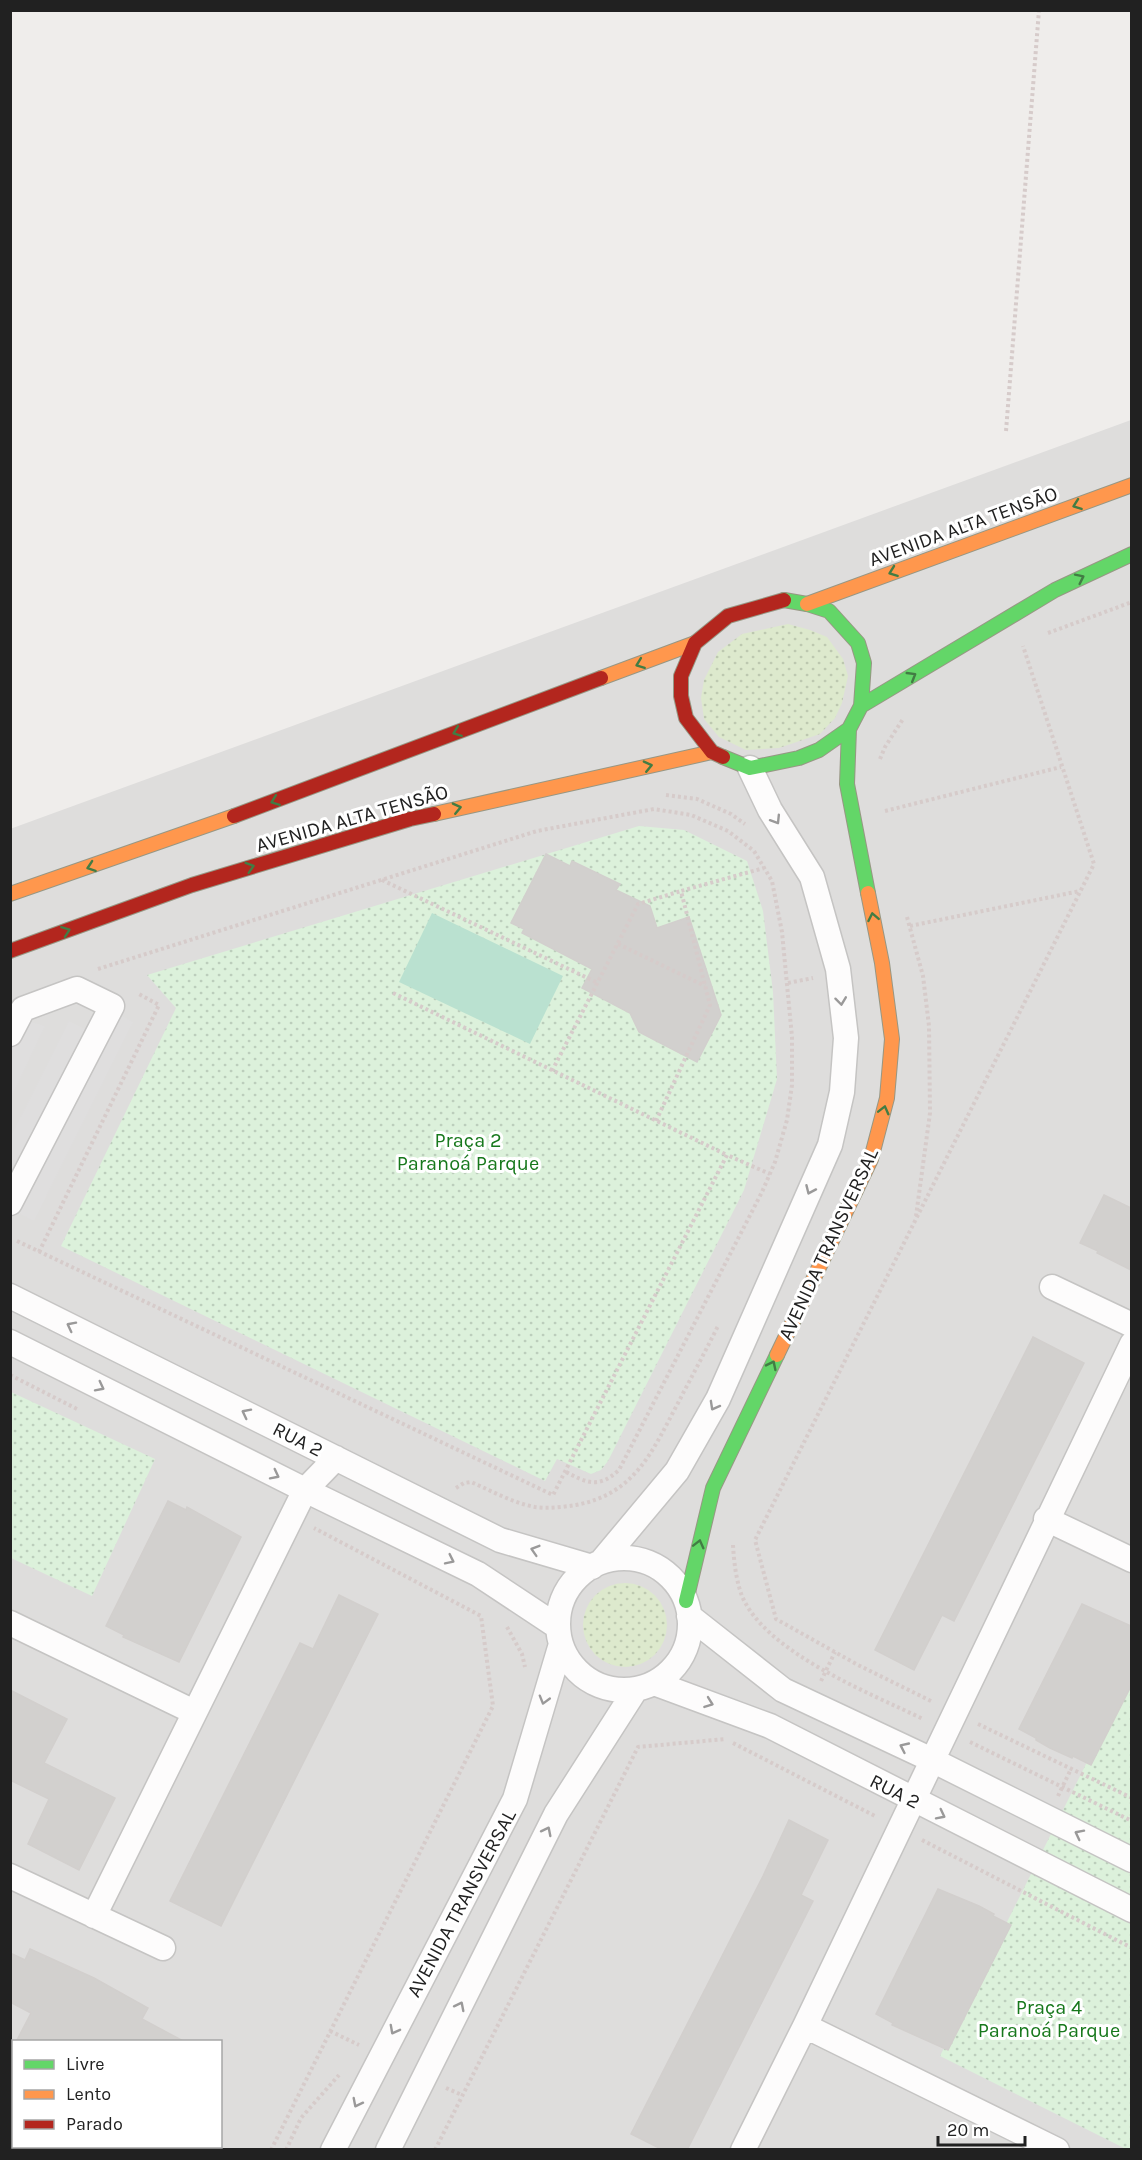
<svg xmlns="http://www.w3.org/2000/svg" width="1142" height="2160" viewBox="0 0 1142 2160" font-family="Karla,sans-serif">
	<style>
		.residential { fill: #dedddc; fill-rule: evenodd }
		.grass { fill: url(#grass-dots) }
		.park { fill: url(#park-dots) }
		.pitch { fill: #bae1d0 }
		.parking { fill: #dfdede }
		.building { fill: #d2d0ce; stroke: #d2cfcd; stroke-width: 1.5 }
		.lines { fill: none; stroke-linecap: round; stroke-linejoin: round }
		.street-casing { stroke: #c5c4c3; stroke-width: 27 }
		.fast-casing { stroke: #979784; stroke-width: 16 }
		.slow-casing { stroke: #979784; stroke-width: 16 }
		.jam-casing { stroke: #979784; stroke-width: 16 }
		.path { stroke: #d6cbca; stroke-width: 4; stroke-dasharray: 3 3; stroke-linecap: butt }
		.street { stroke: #fdfcfc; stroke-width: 24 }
		.fast { stroke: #63d668; stroke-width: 14 }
		.slow { stroke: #ff974d; stroke-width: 14 }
		.jam { stroke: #b3261e; stroke-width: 14 }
		.oneway { stroke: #427c44 }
		.oneway2 { stroke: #9a9999 }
		.labels { text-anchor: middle; stroke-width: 6; stroke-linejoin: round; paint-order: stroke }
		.street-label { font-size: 20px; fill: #212121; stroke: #fff }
		.park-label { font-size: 20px; fill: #17781c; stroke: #fff }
	</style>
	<defs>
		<pattern id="grass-dots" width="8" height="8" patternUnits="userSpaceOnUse" patternTransform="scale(1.5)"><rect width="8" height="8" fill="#dde9cd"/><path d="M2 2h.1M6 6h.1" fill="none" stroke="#bdc8b0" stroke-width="1.8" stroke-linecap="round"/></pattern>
		<pattern id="park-dots" width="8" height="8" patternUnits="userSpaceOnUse" patternTransform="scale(1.5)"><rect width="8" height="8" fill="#dcf1db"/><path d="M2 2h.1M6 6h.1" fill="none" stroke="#bccebc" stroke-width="1.8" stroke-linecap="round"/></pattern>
	</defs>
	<rect width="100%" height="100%" fill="#efedeb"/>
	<path class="residential" d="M 1131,420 L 1131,2149 L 11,2149 L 10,829 ZM 14,2042 L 220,2042 L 220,2146 L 14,2146 Z"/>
	<path class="grass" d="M 788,624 L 810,630 L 827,637 L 843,659 L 848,676 L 842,703 L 835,718 L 820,734 L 779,748 L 746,750 L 719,737 L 704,719 L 701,698 L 704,680 L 718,652 L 742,634 Z
		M583 1625a42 42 0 1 1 84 0a42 42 0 1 1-84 0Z"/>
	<path class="park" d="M 639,826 L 684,830 L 747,861 L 763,911 L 773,992 L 777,1079 L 744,1190 L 608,1461 L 601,1470 L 591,1474 L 557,1459 L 545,1481 L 61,1246 L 176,1008 L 147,975 Z
		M 11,1392 L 155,1459 L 92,1596 L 11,1558 Z
		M 1131,1674 L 1131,2149 L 1126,2149 L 940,2056 Z"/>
	<path class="pitch" d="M 432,913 L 563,976 L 530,1044 L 399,982 Z"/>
	<path class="parking" d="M 100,1005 L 133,1022 L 34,1221 L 11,1209 L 10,1138 L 69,1021 L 87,1030 Z
		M 11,1016 L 45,1026 L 11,1098 Z"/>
	<path class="building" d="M 546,854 L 570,866 L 572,861 L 620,884 L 616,890 L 650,906 L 657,928 L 689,917 L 721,1015 L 697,1062 L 639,1032 L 630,1013 L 582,988 L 592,969 L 522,933 L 524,929 L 511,923 Z
		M 1104,1195 L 1131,1208 L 1131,1270 L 1097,1253 L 1098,1251 L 1080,1243 Z
		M 1033,1337 L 1084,1363 L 954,1621 L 942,1615 L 914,1670 L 875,1650 Z
		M 168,1501 L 186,1510 L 187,1507 L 241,1537 L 179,1662 L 123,1637 L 124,1635 L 106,1626 Z
		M 339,1595 L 378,1614 L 221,1926 L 170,1901 L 300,1643 L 313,1649 Z
		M 1082,1604 L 1131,1626 L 1131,1686 L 1091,1765 L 1073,1756 L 1072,1758 L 1050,1748 L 1036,1740 L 1036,1738 L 1019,1729 Z
		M 10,1690 L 67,1719 L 44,1763 L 115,1798 L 79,1870 L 28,1844 L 49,1799 L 10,1780 Z
		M 789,1820 L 828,1840 L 801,1895 L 813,1901 L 687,2150 L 663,2150 L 631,2134 L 763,1876 Z
		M 938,1889 L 979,1906 L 994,1914 L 993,1916 L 1011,1925 L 948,2050 L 892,2025 L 893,2023 L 876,2014 Z
		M 30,1949 L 94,1978 L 148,2008 L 142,2019 L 185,2042 L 16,2042 L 31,2013 L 10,2002 L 10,1953 L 25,1960 Z"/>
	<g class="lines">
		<g class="street-casing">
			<path id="street" d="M 10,1034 L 23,1009 L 77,989 L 112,1006 L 10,1203
				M 1052,1287 L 1132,1325
				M 10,1296 L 500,1540 L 592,1567
				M 10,1342 L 305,1490 L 478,1574 L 558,1627
				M 1046,1519 L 1132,1560
				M558 1624a66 66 0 1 1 132 0a66 66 0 1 1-132 0Z
				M 601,1562 L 677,1471 L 718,1399 L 830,1145 L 842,1092 L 846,1038 L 838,969 L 812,877 L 770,810 L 750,768
				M 689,1616 L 783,1690 L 932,1760 L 1132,1860
				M 10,1623 L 194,1712
				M 654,1683 L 770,1726 L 1132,1910
				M 10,1876 L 163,1948
				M 94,1916 L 305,1490 L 336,1458
				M 805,2026 L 1057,2150
				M 10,2132 L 14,2134
				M 40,2146 L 46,2150
				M 333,2150 L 515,1799 L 561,1644
				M 388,2150 L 556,1814 L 636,1689
				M 743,2150 L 805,2026 L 1132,1344"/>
		</g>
		<g class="fast-casing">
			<path id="fast" d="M 861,706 L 1055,590 L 1132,554
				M 849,729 L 847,784 L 868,893
				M 723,757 L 750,768 L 799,758 L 819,750 L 849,729 L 861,706 L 864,663 L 858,643 L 829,611 L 807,604 L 784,600
				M 686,1601 L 713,1488 L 777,1355"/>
		</g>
		<g class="slow-casing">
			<path id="slow" d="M 807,604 L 1132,485
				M 601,678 L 695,643
				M 434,814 L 712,752
				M 10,894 L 234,816
				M 777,1355 L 871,1159 L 887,1098 L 892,1039 L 882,963 L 868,893"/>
		</g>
		<g class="jam-casing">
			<path id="jam" d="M 723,757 L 712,752 L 686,718 L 681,696 L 681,676 L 695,643 L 728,616 L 784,600
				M 234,816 L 601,678
				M 10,951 L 192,885 L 410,819 L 434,814"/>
		</g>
		<path class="path" d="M 1006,431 L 1039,10
			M 1048,633 L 1132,602
			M 880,759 L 885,747 L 903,719
			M 666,795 L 697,799 L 731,814 L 745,824
			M 885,811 L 1061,767
			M 382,880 L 598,983
			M 907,917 L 923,976 L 929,1026 L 930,1113 L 916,1216
			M 910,926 L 1080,891
			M 618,944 L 705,986
			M 98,969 L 537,831 L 654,809 L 691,815 L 728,831 L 754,851 L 772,881 L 782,932 L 792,1037 L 792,1085 L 787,1120 L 775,1162 L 762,1192 L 619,1470 C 598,1489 587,1483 564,1471
			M 788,983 L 813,978
			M 393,993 L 727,1155
			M 552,1071 L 638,904 L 681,891
			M 656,1121 L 710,1005 L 681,891 L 764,868
			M 17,1241 L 553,1495 L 727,1155 L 770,1174
			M 39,1252 L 159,1005 L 137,993
			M 10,1375 L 79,1410
			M 456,1488 L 464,1483 L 471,1482 C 492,1491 513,1503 535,1507 C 548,1509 563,1507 576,1505 C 635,1494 652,1452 678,1403 C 691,1378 705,1352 718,1326
			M 733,1545 C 734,1562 736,1580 742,1596 C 766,1653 870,1693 923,1719
			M 507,1627 L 522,1654 L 525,1667
			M 821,1681 L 835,1652
			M 931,1701 L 858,1665 L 776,1619 L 755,1540 L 1094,864 L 1023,646
			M 978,1724 L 1132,1798
			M 970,1742 L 1132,1821
			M 733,1743 L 875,1816
			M 1058,1796 L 1071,1769
			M 922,1840 L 1132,1948
			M 330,2031 L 359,2045
			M 446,2088 L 462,2095
			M 271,2150 L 493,1706 L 481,1616 L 314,1528
			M 286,2150 L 301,2118 L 339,2075
			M 435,2150 L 638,1747 L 726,1739"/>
		<use href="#street" class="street"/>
		<use href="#fast" class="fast"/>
		<use href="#slow" class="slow"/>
		<use href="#jam" class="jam"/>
	</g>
	<defs><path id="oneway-chevron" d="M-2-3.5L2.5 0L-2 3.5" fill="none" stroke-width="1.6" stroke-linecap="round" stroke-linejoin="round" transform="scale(1.5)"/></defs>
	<g class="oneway">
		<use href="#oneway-chevron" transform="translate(1077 505) rotate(160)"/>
		<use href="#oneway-chevron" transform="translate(893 572) rotate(160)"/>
		<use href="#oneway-chevron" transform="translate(1080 578) rotate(-26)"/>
		<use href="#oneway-chevron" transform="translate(640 664) rotate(159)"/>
		<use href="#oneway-chevron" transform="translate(912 676) rotate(-31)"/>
		<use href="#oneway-chevron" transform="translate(457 732) rotate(159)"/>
		<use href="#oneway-chevron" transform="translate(648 766) rotate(-13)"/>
		<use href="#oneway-chevron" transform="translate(275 801) rotate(159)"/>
		<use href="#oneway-chevron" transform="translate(457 808) rotate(-13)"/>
		<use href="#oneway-chevron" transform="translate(91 867) rotate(161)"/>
		<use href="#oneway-chevron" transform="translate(250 867) rotate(-17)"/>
		<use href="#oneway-chevron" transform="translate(873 917) rotate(-101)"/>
		<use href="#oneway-chevron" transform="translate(66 931) rotate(-20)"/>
		<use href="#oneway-chevron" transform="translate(884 1110) rotate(-76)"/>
		<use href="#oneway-chevron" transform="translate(772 1365) rotate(-64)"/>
		<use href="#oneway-chevron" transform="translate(699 1544) rotate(-76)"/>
	</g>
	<g class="oneway2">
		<use href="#oneway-chevron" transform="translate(776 820) rotate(58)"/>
		<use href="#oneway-chevron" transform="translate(841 1001) rotate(83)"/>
		<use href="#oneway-chevron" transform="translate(810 1190) rotate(114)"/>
		<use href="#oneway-chevron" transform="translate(71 1326) rotate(-153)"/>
		<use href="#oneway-chevron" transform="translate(100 1387) rotate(27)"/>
		<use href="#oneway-chevron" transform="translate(714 1406) rotate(119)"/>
		<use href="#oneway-chevron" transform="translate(246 1413) rotate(-153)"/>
		<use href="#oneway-chevron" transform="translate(275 1475) rotate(27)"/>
		<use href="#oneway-chevron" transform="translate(535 1550) rotate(-163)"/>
		<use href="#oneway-chevron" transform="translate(450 1560) rotate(26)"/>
		<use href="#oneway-chevron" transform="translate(544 1700) rotate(106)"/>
		<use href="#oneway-chevron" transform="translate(709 1703) rotate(20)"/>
		<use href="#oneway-chevron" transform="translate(904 1747) rotate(-155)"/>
		<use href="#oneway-chevron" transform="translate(941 1815) rotate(27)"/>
		<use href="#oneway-chevron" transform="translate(547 1831) rotate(-63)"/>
		<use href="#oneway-chevron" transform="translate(1079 1834) rotate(-153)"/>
		<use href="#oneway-chevron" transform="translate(460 2006) rotate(-63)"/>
		<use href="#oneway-chevron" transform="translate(394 2030) rotate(118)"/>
		<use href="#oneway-chevron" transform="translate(357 2103) rotate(117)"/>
	</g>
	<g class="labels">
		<g class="street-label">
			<text transform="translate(963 526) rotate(-20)" y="7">AVENIDA ALTA TENSĀO</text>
			<text transform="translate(352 818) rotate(-16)" y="7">AVENIDA ALTA TENSÃO</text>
			<text transform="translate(828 1244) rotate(-65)" y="7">AVENIDA TRANSVERSAL</text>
			<text transform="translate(298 1439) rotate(27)" y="7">RUA 2</text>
			<text transform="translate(895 1791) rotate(27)" y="7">RUA 2</text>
			<text transform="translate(461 1903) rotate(-62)" y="7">AVENIDA TRANSVERSAL</text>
		</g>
		<g class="park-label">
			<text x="468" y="1147">Praça 2<tspan x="468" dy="23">Paranoá Parque</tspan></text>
			<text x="1049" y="2014">Praça 4<tspan x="1049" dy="23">Paranoá Parque</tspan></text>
		</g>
	</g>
	<rect width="1142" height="2160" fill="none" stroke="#212121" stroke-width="24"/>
	<rect x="12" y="2040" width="210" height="108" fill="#ffffff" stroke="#a6a6a6" stroke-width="1.5"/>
	<rect x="24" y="2060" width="30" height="9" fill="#63d668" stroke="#a6a6a6" stroke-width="1.5"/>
	<text x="66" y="2070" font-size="18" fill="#212121">Livre</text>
	<rect x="24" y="2090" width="30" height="9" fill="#ff974d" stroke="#a6a6a6" stroke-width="1.5"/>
	<text x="66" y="2100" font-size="18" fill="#212121">Lento</text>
	<rect x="24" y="2120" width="30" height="9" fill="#b3261e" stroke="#a6a6a6" stroke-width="1.5"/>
	<text x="66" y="2130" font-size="18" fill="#212121">Parado</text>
	<path d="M938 2136v9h87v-9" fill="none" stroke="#212121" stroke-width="3"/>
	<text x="947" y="2136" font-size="18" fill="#212121" stroke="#ffffff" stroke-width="4.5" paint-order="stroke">20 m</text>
</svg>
